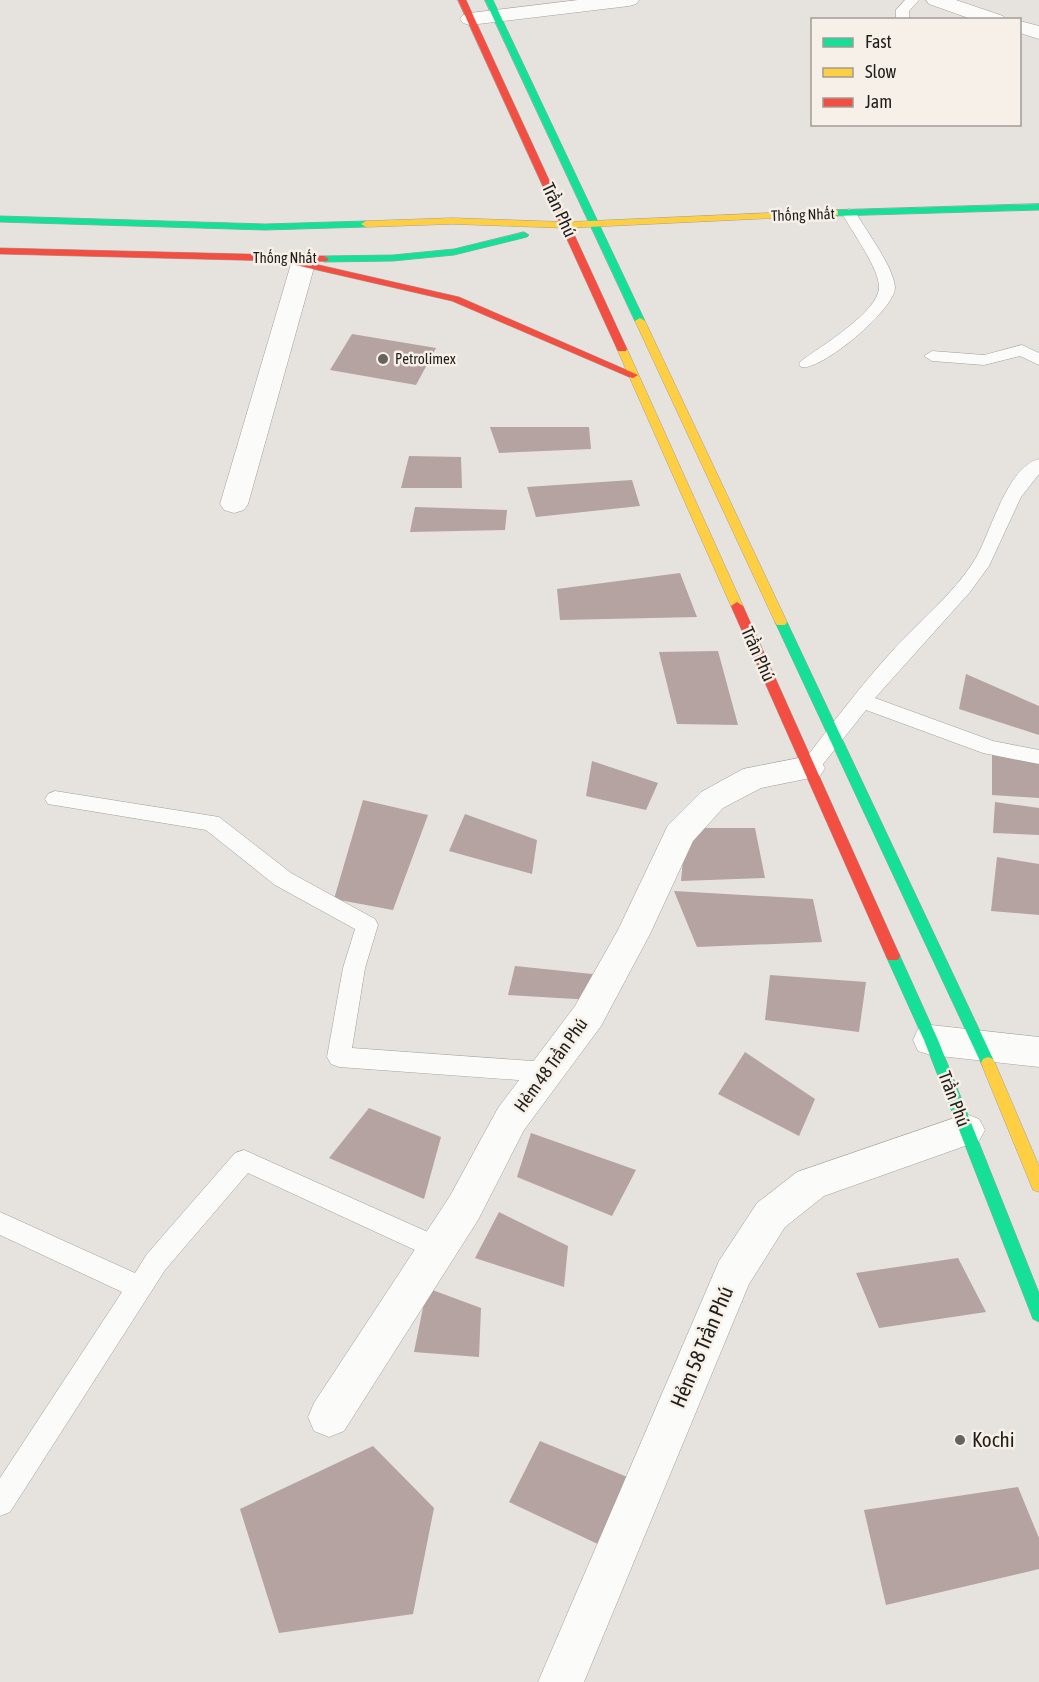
<svg xmlns="http://www.w3.org/2000/svg" width="1039" height="1682" viewBox="0 0 1039 1682" font-family="'Asap Condensed',sans-serif">
	<style>
		.building { fill: #b4a3a1 }
		.lines { fill: none; stroke-linecap: round; stroke-linejoin: round }
		.lane-casing { stroke: #a29f9c; stroke-width: 1 }
		.street-casing { stroke: #a29f9c; stroke-width: 1 }
		.fast-casing { stroke: #a29f9c; stroke-width: 1 }
		.slow-casing { stroke: #a29f9c; stroke-width: 1 }
		.jam-casing { stroke: #a29f9c; stroke-width: 1 }
		.lane { fill: #fbfbfa; fill-rule: evenodd }
		.street { fill: #fbfbfa; fill-rule: evenodd }
		.fast { fill: #16e098; fill-rule: evenodd }
		.slow { fill: #ffcf43; fill-rule: evenodd }
		.jam { fill: #f24e42; fill-rule: evenodd }
		.poi-dot { fill: #65635f; stroke: #f7f0e8; stroke-width: 2 }
		.labels { text-anchor: middle; stroke-width: 5; stroke-linejoin: round; paint-order: stroke }
		.far-street-label { font-size: 15px; fill: #201e1b; stroke: #f7f0e8 }
		.far-poi-label { font-size: 15px; fill: #201e1b; stroke: #f7f0e8; text-anchor: start }
		.street-label { font-size: 18px; fill: #201e1b; stroke: #f7f0e8 }
		.near-street-label { font-size: 21px; fill: #201e1b; stroke: #f7f0e8 }
		.near-poi-label { font-size: 21px; fill: #201e1b; stroke: #f7f0e8; text-anchor: start }
	</style>
	<rect width="100%" height="100%" fill="#e6e2de"/>
	<path class="building" d="M 352,334 L 436,348 L 416,385 L 330,370 Z
		M 490,427 L 589,427 L 591,449 L 499,453 Z
		M 409,456 L 461,457 L 462,488 L 401,488 Z
		M 632,480 L 640,506 L 536,517 L 527,487 Z
		M 415,507 L 507,510 L 505,530 L 410,532 Z
		M 680,573 L 697,617 L 560,620 L 557,589 Z
		M 718,651 L 738,725 L 677,724 L 659,652 Z
		M 966,674 L 1039,706 L 1039,735 L 959,709 Z
		M 992,753 L 1039,759 L 1039,798 L 992,795 Z
		M 592,761 L 658,783 L 646,810 L 586,796 Z
		M 363,800 L 428,815 L 393,910 L 334,899 Z
		M 995,802 L 1039,808 L 1039,835 L 993,833 Z
		M 465,814 L 537,840 L 532,874 L 449,851 Z
		M 686,828 L 755,828 L 765,878 L 681,881 Z
		M 997,857 L 1039,864 L 1039,915 L 991,911 Z
		M 674,891 L 813,899 L 822,942 L 697,947 Z
		M 515,966 L 602,975 L 592,1000 L 508,995 Z
		M 770,975 L 866,982 L 859,1032 L 765,1020 Z
		M 745,1052 L 815,1099 L 799,1136 L 718,1094 Z
		M 369,1108 L 441,1137 L 424,1199 L 329,1158 Z
		M 531,1133 L 636,1170 L 612,1216 L 517,1177 Z
		M 499,1212 L 568,1246 L 564,1287 L 475,1258 Z
		M 958,1258 L 986,1312 L 879,1328 L 856,1273 Z
		M 427,1288 L 481,1308 L 479,1357 L 414,1352 Z
		M 540,1441 L 632,1479 L 602,1546 L 509,1502 Z
		M 373,1446 L 434,1508 L 413,1614 L 279,1633 L 240,1509 Z
		M 1018,1487 L 1039,1538 L 1039,1569 L 886,1605 L 864,1510 Z"/>
	<g class="lines">
		<g class="lane-casing">
			<path id="lane" d="M 905,0 L 919,0 L 909,11 L 909,20 L 896,20 L 896,10 Z
				M 849,209 L 856,213 C 867,232 893,266 895,287 C 896,309 820,372 801,367 L 799,364 L 801,361 C 820,347 878,312 879,288 C 880,269 851,231 842,213 Z
				M 1022,345 L 1039,353 L 1039,365 L 1020,356 L 984,365 L 932,361 L 924,356 L 932,351 L 984,355 Z
				M 1039,459 L 1039,474 L 1021,497 L 989,566 L 970,592 L 875,698 L 993,741 L 1039,750 L 1039,764 L 983,753 L 866,710 L 816,773 L 809,775 L 802,773 L 799,768 L 802,763 C 832,724 861,685 894,649 C 921,620 953,594 974,561 C 991,534 1006,467 1039,459 Z
				M 55,791 L 219,817 L 291,873 L 375,919 L 378,925 L 365,968 L 352,1048 L 546,1062 L 554,1065 L 558,1072 L 554,1079 L 546,1082 L 339,1067 L 331,1064 L 327,1057 L 343,968 L 355,929 L 275,885 L 206,830 L 48,804 L 45,799 L 48,794 Z
				M 244,1150 L 448,1241 L 451,1249 L 448,1257 L 439,1260 L 430,1257 L 248,1173 L 165,1270 L 10,1512 L 0,1516 L 0,1478 L 122,1292 L 0,1235 L 0,1212 L 135,1273 L 147,1254 L 235,1153 Z"/>
		</g>
		<g class="street-casing">
			<path id="street" d="M 578,0 L 639,0 L 636,4 L 629,6 L 470,25 L 463,23 L 460,19 L 463,15 L 470,13 Z
				M 926,0 L 956,0 L 1003,16 L 1006,20 L 974,20 L 929,4 Z
				M 1020,21 L 1039,26 L 1039,39 L 1020,33 Z
				M 303,257 L 312,259 L 315,264 L 248,504 L 244,510 L 234,513 L 224,510 L 220,504 L 291,264 L 294,259 Z
				M 809,756 L 820,760 L 825,768 L 820,776 L 761,788 L 723,808 L 693,841 L 650,934 L 601,1026 L 524,1130 L 478,1220 L 344,1431 L 329,1437 L 314,1431 L 308,1417 L 314,1403 L 450,1196 L 498,1108 L 575,1006 L 618,930 L 668,825 L 701,792 L 743,769 Z
				M 931,1025 L 1039,1037 L 1039,1067 L 931,1055 L 918,1051 L 913,1040 L 918,1029 Z
				M 966,1114 L 979,1119 L 985,1130 L 979,1141 L 824,1196 L 785,1227 L 749,1284 L 584,1682 L 538,1682 L 719,1261 L 757,1203 L 797,1172 Z"/>
		</g>
		<g class="fast-casing">
			<path id="fast" d="M 485,0 L 493,0 L 645,321 L 644,323 L 640,324 L 635,321 Z
				M 1039,204 L 1039,210 L 835,216 L 830,213 L 835,210 Z
				M 0,216 L 265,224 L 366,221 L 371,224 L 366,227 L 265,230 L 0,222 Z
				M 524,232 L 529,235 L 527,237 L 454,255 L 393,261 L 324,262 L 319,259 L 324,256 L 393,255 L 454,249 Z
				M 781,618 L 787,622 L 995,1063 L 993,1067 L 988,1069 L 983,1067 L 981,1063 L 775,622 Z
				M 893,950 L 898,952 L 900,956 L 938,1040 L 1039,1293 L 1039,1322 L 1033,1319 L 1031,1314 L 924,1040 L 886,956 L 888,952 Z"/>
		</g>
		<g class="slow-casing">
			<path id="slow" d="M 835,210 L 838,211 L 838,215 L 567,228 L 452,224 L 366,227 L 361,224 L 366,221 L 452,218 L 567,222 Z
				M 640,318 L 645,321 L 787,622 L 785,625 L 777,625 L 775,622 L 635,321 Z
				M 622,346 L 627,349 L 743,606 L 741,609 L 737,610 L 731,606 L 617,349 Z
				M 988,1057 L 993,1059 L 995,1063 L 1039,1166 L 1039,1192 L 1033,1190 L 1031,1185 L 981,1063 L 983,1059 Z"/>
		</g>
		<g class="jam-casing">
			<path id="jam" d="M 458,0 L 466,0 L 627,349 L 626,351 L 618,351 L 617,349 Z
				M 0,248 L 324,256 L 329,259 L 327,261 L 306,262 L 459,297 L 638,375 L 633,378 L 629,377 L 452,301 L 278,261 L 0,254 Z
				M 737,602 L 743,606 L 900,956 L 898,960 L 888,960 L 886,956 L 731,606 Z"/>
		</g>
		<use href="#lane" class="lane"/>
		<use href="#street" class="street"/>
		<use href="#fast" class="fast"/>
		<use href="#slow" class="slow"/>
		<use href="#jam" class="jam"/>
	</g>
	<g class="poi-dot">
		<circle cx="383" cy="359" r="6"/>
		<circle cx="960" cy="1440" r="6"/>
	</g>
	<g class="labels">
		<g class="far-street-label">
			<text transform="translate(803 215) rotate(-2)" y="5">Thống Nhất</text>
			<text x="285" y="263">Thống Nhất</text>
		</g>
		<g class="far-poi-label">
			<text x="395" y="364">Petrolimex</text>
		</g>
		<g class="street-label">
			<text transform="translate(559 210) rotate(65)" y="6">Trần Phú</text>
			<text transform="translate(758 654) rotate(66)" y="6">Trần Phú</text>
			<text transform="translate(551 1065) rotate(-54)" y="6">Hẻm 48 Trần Phú</text>
			<text transform="translate(954 1099) rotate(69)" y="6">Trần Phú</text>
		</g>
		<g class="near-street-label">
			<text transform="translate(702 1347) rotate(-67)" y="7">Hẻm 58 Trần Phú</text>
		</g>
		<g class="near-poi-label">
			<text x="972" y="1447">Kochi</text>
		</g>
	</g>
	<rect x="811" y="18" width="210" height="108" fill="#f7f0e8" stroke="#a19c96" stroke-width="1.5"/>
	<rect x="823" y="38" width="30" height="9" fill="#16e098" stroke="#a19c96" stroke-width="1.5"/>
	<text x="865" y="48" font-size="18" fill="#201e1b">Fast</text>
	<rect x="823" y="68" width="30" height="9" fill="#ffcf43" stroke="#a19c96" stroke-width="1.5"/>
	<text x="865" y="78" font-size="18" fill="#201e1b">Slow</text>
	<rect x="823" y="98" width="30" height="9" fill="#f24e42" stroke="#a19c96" stroke-width="1.5"/>
	<text x="865" y="108" font-size="18" fill="#201e1b">Jam</text>
</svg>
